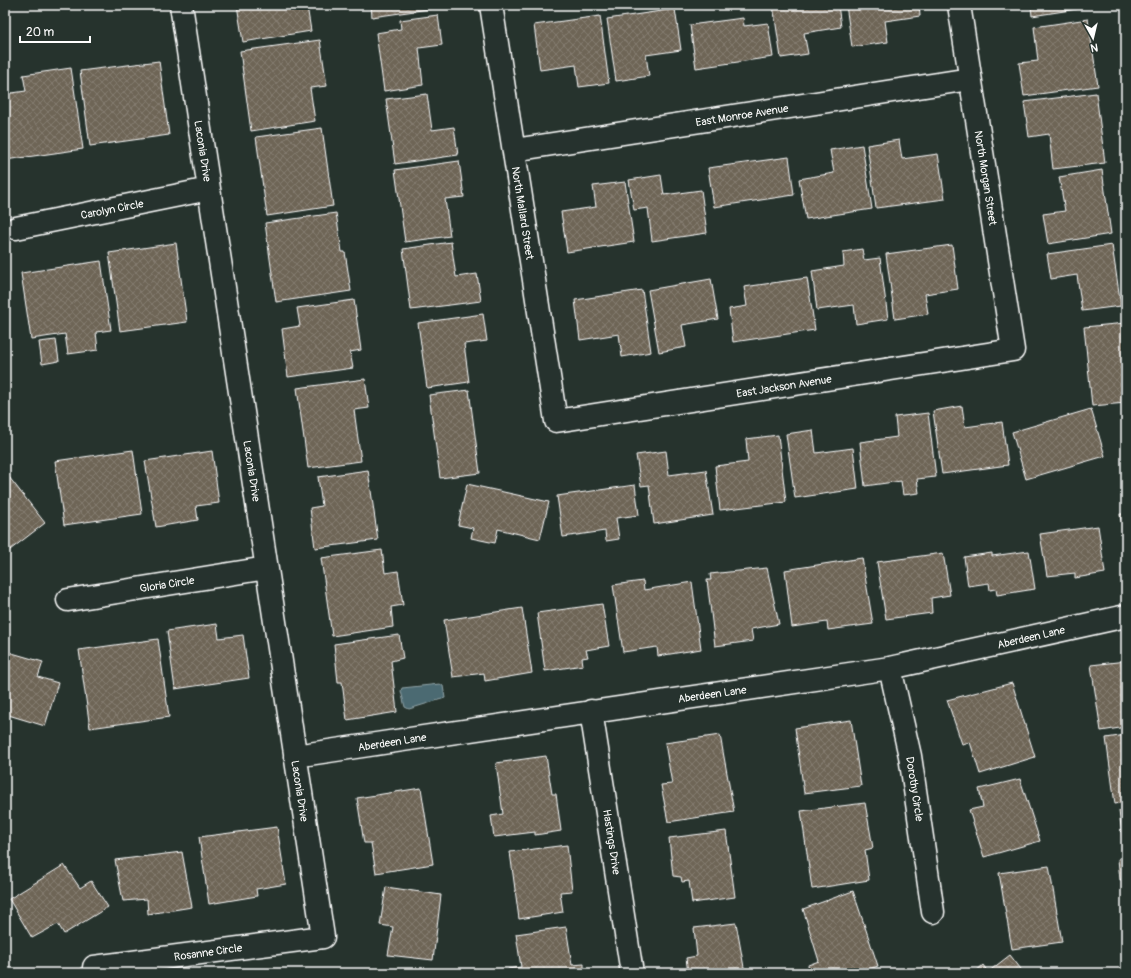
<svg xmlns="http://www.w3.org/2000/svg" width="1131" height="978" viewBox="0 0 1131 978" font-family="Pangolin,sans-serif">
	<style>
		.water { fill: #4b6a72; stroke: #93a6aa }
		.building { fill: url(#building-cross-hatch); stroke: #fff }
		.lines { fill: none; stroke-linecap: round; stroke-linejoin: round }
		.street-casing { stroke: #fff; stroke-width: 25 }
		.street { stroke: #26332d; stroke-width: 22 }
		.labels { text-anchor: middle; stroke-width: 3; stroke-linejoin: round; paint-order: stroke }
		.street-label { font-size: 11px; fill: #fff; stroke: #26332d }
	</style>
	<defs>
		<pattern id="building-cross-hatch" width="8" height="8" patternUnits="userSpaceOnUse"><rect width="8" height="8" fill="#6e6557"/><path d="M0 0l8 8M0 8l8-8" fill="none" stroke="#847c70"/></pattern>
	</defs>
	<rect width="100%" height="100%" fill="#26332d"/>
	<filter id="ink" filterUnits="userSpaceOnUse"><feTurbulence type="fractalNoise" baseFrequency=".025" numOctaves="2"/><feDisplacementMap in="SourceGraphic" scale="8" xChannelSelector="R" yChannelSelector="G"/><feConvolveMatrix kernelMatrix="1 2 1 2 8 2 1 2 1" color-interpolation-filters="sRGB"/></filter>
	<g filter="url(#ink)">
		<path class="water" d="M 440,684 L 443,686 L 445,698 L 409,709 L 405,707 L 401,691 L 402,688 Z"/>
		<path class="building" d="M 237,5 L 295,5 L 296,7 L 307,6 L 311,31 L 243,42 Z
			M 371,5 L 436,5 L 436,8 L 372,17 Z
			M 773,5 L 838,5 L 841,27 L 804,33 L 808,54 L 781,58 Z
			M 846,5 L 919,5 L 920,16 L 885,21 L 888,42 L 852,47 Z
			M 1031,5 L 1077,5 L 1077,9 L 1032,16 Z
			M 675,9 L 681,50 L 646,55 L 649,76 L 616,81 L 607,19 Z
			M 438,15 L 442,45 L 419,48 L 423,85 L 384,91 L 376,33 L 401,29 L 400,20 Z
			M 600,16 L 609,83 L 579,87 L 576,65 L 540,70 L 534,25 Z
			M 743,18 L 744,26 L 768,23 L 773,57 L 696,68 L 690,25 Z
			M 1088,19 L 1098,86 L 1024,96 L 1019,63 L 1038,61 L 1034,27 Z
			M 320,40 L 327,86 L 310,88 L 315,121 L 251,131 L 240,51 Z
			M 159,61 L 169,135 L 90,146 L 80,71 Z
			M 71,68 L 83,149 L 5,160 L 5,94 L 26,91 L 23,75 Z
			M 1096,93 L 1105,163 L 1053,169 L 1049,134 L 1029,137 L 1024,102 Z
			M 427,94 L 432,130 L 454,127 L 458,155 L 395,164 L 386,99 Z
			M 322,128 L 333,206 L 267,216 L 256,137 Z
			M 899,140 L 902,159 L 938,154 L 945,199 L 876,208 L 867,145 Z
			M 862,145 L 872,209 L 806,219 L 799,179 L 834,173 L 830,150 Z
			M 789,157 L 794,195 L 714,207 L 708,168 Z
			M 459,161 L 464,197 L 445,199 L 450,236 L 405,242 L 395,170 Z
			M 1102,170 L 1111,234 L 1048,244 L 1043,214 L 1065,211 L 1059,177 Z
			M 661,175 L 664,195 L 701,190 L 707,233 L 652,241 L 648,208 L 634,210 L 629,180 Z
			M 625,182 L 634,242 L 567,252 L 561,212 L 596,207 L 593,186 Z
			M 336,213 L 342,252 L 345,252 L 351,291 L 276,302 L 265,223 Z
			M 451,242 L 456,277 L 477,274 L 481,301 L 411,310 L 403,249 Z
			M 176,243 L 187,322 L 120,331 L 109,253 Z
			M 952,245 L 958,289 L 925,294 L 928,314 L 895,319 L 886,254 Z
			M 1112,245 L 1121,306 L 1082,311 L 1077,275 L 1051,279 L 1047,254 Z
			M 862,249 L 864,260 L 880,258 L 888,319 L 856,324 L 854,305 L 817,310 L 812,271 L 844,266 L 843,252 Z
			M 101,261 L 111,330 L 96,332 L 98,350 L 68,354 L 65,334 L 31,339 L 21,273 Z
			M 807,278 L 815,330 L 733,342 L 729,309 L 747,306 L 744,287 Z
			M 711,279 L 718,319 L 682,325 L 686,347 L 659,352 L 648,290 Z
			M 642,290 L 651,352 L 622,357 L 619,334 L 580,340 L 575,300 Z
			M 354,300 L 361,350 L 350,352 L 353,368 L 288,377 L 282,329 L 300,326 L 297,308 Z
			M 483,314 L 487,341 L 464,344 L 469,382 L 427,388 L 418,323 Z
			M 1126,323 L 1126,403 L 1092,406 L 1084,327 Z
			M 56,340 L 59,361 L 42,364 L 39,342 Z
			M 365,379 L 369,408 L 354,410 L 361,461 L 308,468 L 297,388 Z
			M 469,390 L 480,473 L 440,478 L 429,395 Z
			M 962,406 L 965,427 L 1002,422 L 1008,465 L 942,474 L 933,411 Z
			M 1091,409 L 1105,456 L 1026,479 L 1012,432 Z
			M 928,413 L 936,477 L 917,479 L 919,493 L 903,495 L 901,481 L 865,486 L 860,442 L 897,437 L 895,417 Z
			M 813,430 L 816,453 L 853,448 L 858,489 L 795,498 L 786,434 Z
			M 778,435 L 786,502 L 720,510 L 715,466 L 748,462 L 746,439 Z
			M 133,450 L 142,514 L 64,525 L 55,461 Z
			M 212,451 L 219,503 L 196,506 L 198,520 L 156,527 L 145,461 Z
			M 666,451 L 669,475 L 706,470 L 713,515 L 654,524 L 649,485 L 641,486 L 636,455 Z
			M 368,470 L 378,540 L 315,548 L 310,508 L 322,506 L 318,477 Z
			M 5,472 L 45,523 L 6,553 L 5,551 Z
			M 467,484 L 549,502 L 540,539 L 498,529 L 495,543 L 471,538 L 473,528 L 458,525 Z
			M 635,485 L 639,515 L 616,518 L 619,539 L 606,541 L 605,531 L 563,537 L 557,496 Z
			M 1120,514 L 1126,514 L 1126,551 Z
			M 1098,526 L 1105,573 L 1075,578 L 1075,573 L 1047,576 L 1040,534 Z
			M 382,550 L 385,573 L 398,571 L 403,605 L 391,607 L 393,627 L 332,636 L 321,558 Z
			M 1029,551 L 1035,589 L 997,595 L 996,589 L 990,590 L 989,583 L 968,586 L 964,557 L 992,553 L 992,556 Z
			M 943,553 L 950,595 L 931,598 L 932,613 L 886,619 L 877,562 Z
			M 862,558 L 873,624 L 828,630 L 827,622 L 792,627 L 785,570 Z
			M 767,568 L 779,624 L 751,629 L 753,641 L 715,646 L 707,580 L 711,580 L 710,574 Z
			M 643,581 L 644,590 L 692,582 L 701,649 L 658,656 L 657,647 L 623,652 L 613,585 Z
			M 602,604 L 609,646 L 586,650 L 588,657 L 582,658 L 583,665 L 545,671 L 537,613 Z
			M 522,608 L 532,673 L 485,681 L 484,673 L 453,677 L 444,620 Z
			M 217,624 L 219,638 L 243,635 L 249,678 L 175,689 L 167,631 Z
			M 399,635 L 403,658 L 391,661 L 397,712 L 347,720 L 342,682 L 338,682 L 334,644 Z
			M 158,639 L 169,717 L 90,728 L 79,650 Z
			M 5,651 L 43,662 L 38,677 L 58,683 L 45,726 L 5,714 Z
			M 1126,661 L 1126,727 L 1101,731 L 1091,665 Z
			M 1012,683 L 1035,757 L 980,774 L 970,742 L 962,744 L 947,700 Z
			M 851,720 L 861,786 L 804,793 L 795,728 Z
			M 720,735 L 734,812 L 668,822 L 661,785 L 672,784 L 665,743 Z
			M 1126,735 L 1126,802 L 1115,804 L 1106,738 Z
			M 546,756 L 552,794 L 556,794 L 561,831 L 535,835 L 535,832 L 494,837 L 491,816 L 503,814 L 496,763 Z
			M 1020,779 L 1040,841 L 984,857 L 969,810 L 983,807 L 979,789 Z
			M 421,788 L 433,864 L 376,873 L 371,843 L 364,843 L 357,798 Z
			M 865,803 L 873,848 L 865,850 L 869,880 L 812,889 L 801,811 Z
			M 1126,810 L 1126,879 L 1120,880 L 1118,859 L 1125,858 L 1119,811 Z
			M 277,827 L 286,884 L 256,889 L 257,896 L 209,904 L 199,837 Z
			M 726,831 L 735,897 L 692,903 L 689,881 L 682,882 L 681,877 L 673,876 L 669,838 Z
			M 567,845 L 572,891 L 560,892 L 563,912 L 519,919 L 510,852 Z
			M 182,852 L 192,907 L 148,914 L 147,899 L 123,901 L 115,860 Z
			M 64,865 L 80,888 L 91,881 L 108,907 L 64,934 L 58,924 L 32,938 L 9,899 Z
			M 1049,866 L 1062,942 L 1012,949 L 999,873 Z
			M 386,887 L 441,895 L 433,960 L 388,955 L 393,927 L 380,925 Z
			M 853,891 L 878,966 L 859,973 L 854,973 L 852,970 L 843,973 L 810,973 L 808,965 L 819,961 L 803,909 Z
			M 736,923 L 745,973 L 688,973 L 686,958 L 697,956 L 694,928 Z
			M 566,927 L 572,965 L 584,964 L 584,973 L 509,973 L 508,969 L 521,967 L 516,934 Z
			M 1010,955 L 1024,973 L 974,973 L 983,965 L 988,972 Z"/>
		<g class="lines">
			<g class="street-casing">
				<path id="street" d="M 491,5 L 556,421 L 1013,350 L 959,5
					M 514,150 L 970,79
					M 16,228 L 209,189
					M 68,600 L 266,568
					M 890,668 L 910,756 L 933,912
					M 591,711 L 632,973
					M 295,756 L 890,668 L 1126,616
					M 94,967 L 323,937 L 181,5"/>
			</g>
			<use href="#street" class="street"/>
		</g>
	</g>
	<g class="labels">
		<g class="street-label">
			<text transform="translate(742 115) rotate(-9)" y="4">East Monroe Avenue</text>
			<text transform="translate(203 151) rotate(81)" y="4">Laconia Drive</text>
			<text transform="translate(986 178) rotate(81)" y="4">North Morgan Street</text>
			<text transform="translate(112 209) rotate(-11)" y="4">Carolyn Circle</text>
			<text transform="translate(523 213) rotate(81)" y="4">North Mallard Street</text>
			<text transform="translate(784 386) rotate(-9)" y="4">East Jackson Avenue</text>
			<text transform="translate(252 471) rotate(81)" y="4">Laconia Drive</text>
			<text transform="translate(167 584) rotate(-9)" y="4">Gloria Circle</text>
			<text transform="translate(1031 637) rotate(-13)" y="4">Aberdeen Lane</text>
			<text transform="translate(712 694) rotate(-8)" y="4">Aberdeen Lane</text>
			<text transform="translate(392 742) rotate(-9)" y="4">Aberdeen Lane</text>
			<text transform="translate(915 789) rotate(81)" y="4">Dorothy Circle</text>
			<text transform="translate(300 791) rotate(81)" y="4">Laconia Drive</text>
			<text transform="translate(612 842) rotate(81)" y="4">Hastings Drive</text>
			<text transform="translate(208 952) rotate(-8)" y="4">Rosanne Circle</text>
		</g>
	</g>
	<rect width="1131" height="978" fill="none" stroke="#26332d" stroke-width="20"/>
	<rect x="10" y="10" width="1111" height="958" fill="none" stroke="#fff" stroke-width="1.5" filter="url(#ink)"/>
	<g transform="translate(1093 38) rotate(172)" stroke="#26332d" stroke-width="3" paint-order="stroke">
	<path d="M0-3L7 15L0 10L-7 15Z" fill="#ffffff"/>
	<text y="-6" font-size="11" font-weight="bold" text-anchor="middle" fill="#ffffff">N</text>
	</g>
	<path d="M20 36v6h70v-6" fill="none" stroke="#ffffff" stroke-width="2"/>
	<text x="26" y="36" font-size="12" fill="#ffffff" stroke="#26332d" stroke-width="3" paint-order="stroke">20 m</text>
</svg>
